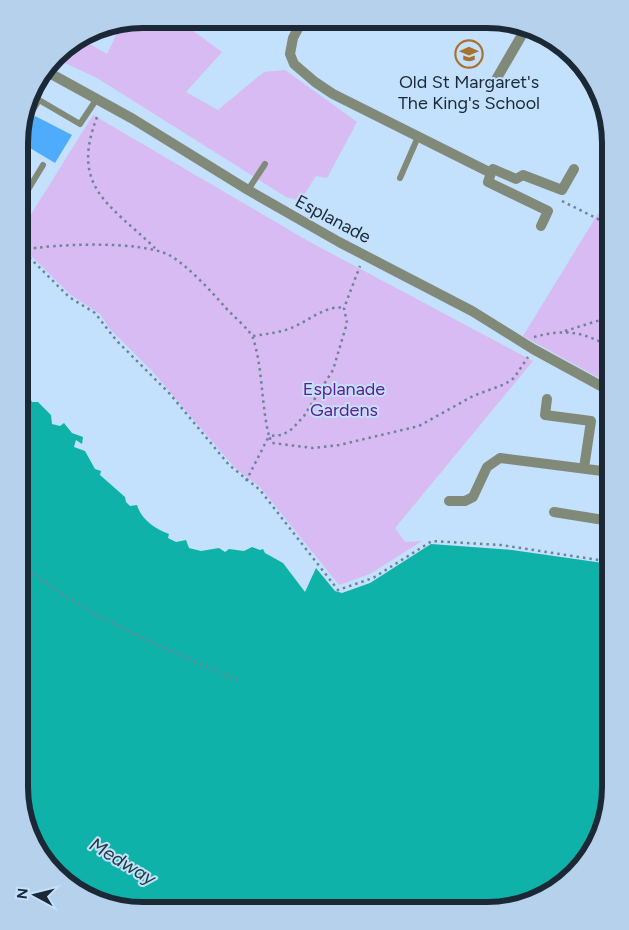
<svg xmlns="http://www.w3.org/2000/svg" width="629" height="930" viewBox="0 0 629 930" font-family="Figtree,sans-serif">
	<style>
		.green { fill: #d7bbf2 }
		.water { fill: #0fb2a8 }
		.building { fill: #4facfd }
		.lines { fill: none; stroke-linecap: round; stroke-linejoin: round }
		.path { stroke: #6e8398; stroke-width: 2.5; stroke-dasharray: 2.5 4; stroke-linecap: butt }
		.service { stroke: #818978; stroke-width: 6 }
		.minor { stroke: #818978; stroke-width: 10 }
		.tertiary { stroke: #818978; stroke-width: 10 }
		.labels { text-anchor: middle; stroke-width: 4; stroke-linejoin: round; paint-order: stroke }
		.poi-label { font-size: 18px; fill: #1b2936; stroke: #c3e0fc }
		.street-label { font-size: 18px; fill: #1b2936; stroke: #c3e0fc }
		.park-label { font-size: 18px; fill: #631d91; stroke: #c3e0fc }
		.water-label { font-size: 19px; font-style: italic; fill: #213e3b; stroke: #c3e0fc }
		.rim { fill: none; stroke: #1b2936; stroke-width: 6 }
	</style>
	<rect width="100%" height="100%" fill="#c3e0fc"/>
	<path class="green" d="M 121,25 L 185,25 L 222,52 L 186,92 L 218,110 L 264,72 L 285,70 L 357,122 L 327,178 L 316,176 L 300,201 L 286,197 L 97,78 L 54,58 L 61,49 L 80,38 L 107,54 Z
		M 37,78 L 44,82 L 23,116 L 35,81 Z
		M 93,115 L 308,241 L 533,361 L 395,528 L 405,542 L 422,541 L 370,574 L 339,585 L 260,487 L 235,468 L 153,372 L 110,329 L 100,314 L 71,295 L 20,245 L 20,232 Z
		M 610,194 L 610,384 L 523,336 Z"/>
	<path class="water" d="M 19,388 L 27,393 L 32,402 L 38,402 L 51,415 L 52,424 L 60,426 L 64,423 L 72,433 L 83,437 L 82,444 L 76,440 L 74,447 L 85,451 L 95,469 L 101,471 L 100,475 L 125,497 L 126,502 L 130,506 L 137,505 C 141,519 155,529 169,534 L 168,538 L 176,542 L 186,540 L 189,548 L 201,551 L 219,548 L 225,552 L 229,549 L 244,551 L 252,547 L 260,550 L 263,549 L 265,553 L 283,563 L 305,592 L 316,568 L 335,591 L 342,593 L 370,583 L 431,544 L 512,550 L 610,564 L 610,796 L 585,863 L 534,902 L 487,911 L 126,910 L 67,886 L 28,835 L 19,788 Z"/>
	<path class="building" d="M 35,116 L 72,135 L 55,163 L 20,142 Z"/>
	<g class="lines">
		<path class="path" d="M 97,117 C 70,187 109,204 155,248
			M 562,201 L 600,220
			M 610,231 L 600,220 L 610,222
			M 20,248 L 69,297 L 95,313 L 116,340 L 170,394 L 229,465 L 260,490 L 338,590 L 373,578 L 432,541 L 501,545 L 605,561
			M 21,250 C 56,244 138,240 169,255 C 187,265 211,291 225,307 C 231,314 251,331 253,338 C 263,369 261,404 269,436 L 282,435 L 292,429 L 304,416 L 333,370 L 347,323 L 344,308 L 360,266
			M 565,331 L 610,317
			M 253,336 C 266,334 278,333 291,328 C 307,322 327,304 344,308
			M 534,337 C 564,329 582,331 610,347
			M 246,481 L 269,436 L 272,443 L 313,448 L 339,445 L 419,426 L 473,396 L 505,384 L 514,378 L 528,357
			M 19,562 C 83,617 165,647 240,682
			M 56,871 L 60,873 L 59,875
			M 60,873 L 134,910"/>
		<path class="service" d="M 20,131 L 39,100 L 80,124 L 96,100
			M 400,178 L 418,137
			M 248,190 L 265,164
			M 20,203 L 43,165"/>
		<path class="minor" d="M 301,23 L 293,38 L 290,54 L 294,64 L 315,82 L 333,94 L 491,173 L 488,182 L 548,211 L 541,226
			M 494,83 L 526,28
			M 491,173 L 493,169 L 516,179 L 523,175 L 562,190 L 574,169
			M 547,399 L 545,415 L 591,421 L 584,468
			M 449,501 L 465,501 L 473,497 L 487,467 L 500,458 L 610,472
			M 554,512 L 610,521
			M 609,549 L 610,542"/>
		<path class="tertiary" d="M 44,70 L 133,119 L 248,190 L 339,242 L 472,311 L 533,349 L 610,391"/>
	</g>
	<defs>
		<g id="school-ring" transform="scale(1.4375)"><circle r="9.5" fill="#c3e0fc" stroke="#a8712d" stroke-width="1.5"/><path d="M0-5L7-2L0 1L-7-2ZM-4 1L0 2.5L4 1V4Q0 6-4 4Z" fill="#a8712d"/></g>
	</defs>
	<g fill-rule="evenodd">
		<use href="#school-ring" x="469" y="54"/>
	</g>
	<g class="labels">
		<g class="poi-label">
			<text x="469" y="88">Old St Margaret's<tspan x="469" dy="21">The King's School</tspan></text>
		</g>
		<g class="street-label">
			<text transform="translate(333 219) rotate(28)" y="6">Esplanade</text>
		</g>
		<g class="park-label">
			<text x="344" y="395">Esplanade<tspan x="344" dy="21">Gardens</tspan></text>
		</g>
		<g class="water-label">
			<text transform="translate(123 861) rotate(31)" y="7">Medway</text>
		</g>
	</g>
	<path d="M0 0H629V930H0ZM143 28H487A115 115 0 0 1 602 143V787A115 115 0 0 1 487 902H143A115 115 0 0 1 28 787V143A115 115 0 0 1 143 28Z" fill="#b6d1ec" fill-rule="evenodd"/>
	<path class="rim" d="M143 28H487A115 115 0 0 1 602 143V787A115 115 0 0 1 487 902H143A115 115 0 0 1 28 787V143A115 115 0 0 1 143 28Z"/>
	<g transform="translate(35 895) rotate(277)" stroke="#c3e0fc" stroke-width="4" paint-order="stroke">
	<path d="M0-4L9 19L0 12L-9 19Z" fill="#1b2936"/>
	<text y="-8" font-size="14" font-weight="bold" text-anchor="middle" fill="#1b2936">N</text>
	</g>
</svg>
